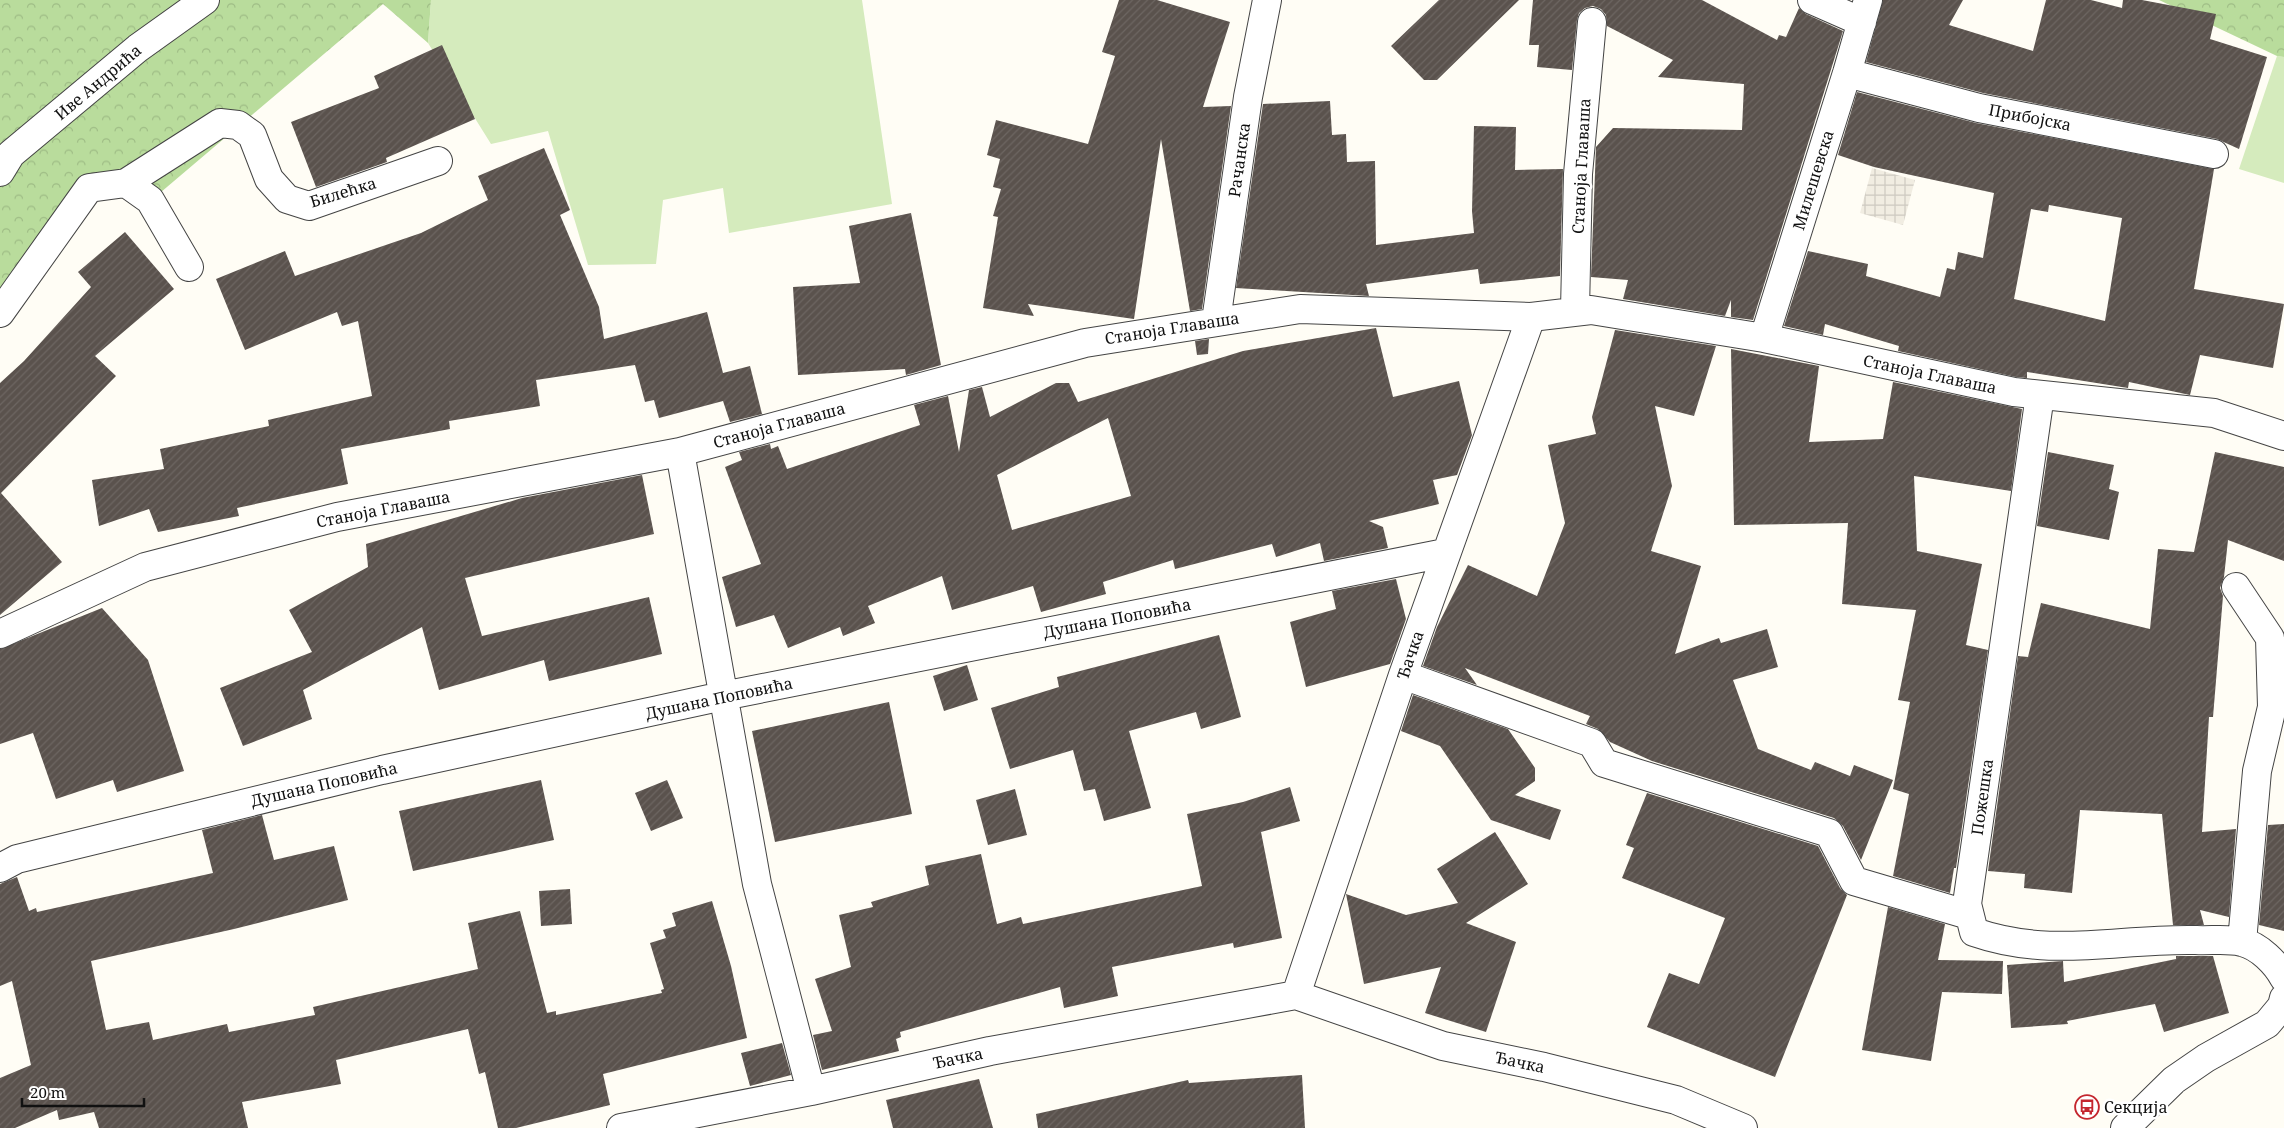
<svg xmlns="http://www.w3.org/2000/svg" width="2284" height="1128" viewBox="0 0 2284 1128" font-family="'Noto Serif',serif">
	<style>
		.grass { fill: #d5ebbd }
		.forest { fill: url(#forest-crowns) }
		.plaza { fill: url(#plaza-grid) }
		.building { fill: url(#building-hatch); fill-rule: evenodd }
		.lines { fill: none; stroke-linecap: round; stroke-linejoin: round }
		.minor-casing { stroke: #444; stroke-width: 30 }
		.tertiary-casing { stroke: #444; stroke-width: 30 }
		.minor { stroke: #fff; stroke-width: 28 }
		.tertiary { stroke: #fff; stroke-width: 28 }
		.labels { text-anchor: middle; stroke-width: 5; stroke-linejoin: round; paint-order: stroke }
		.street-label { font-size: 16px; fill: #111; stroke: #fff }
		.poi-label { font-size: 16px; fill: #111; stroke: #fff; text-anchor: start }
	</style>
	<defs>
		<pattern id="forest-crowns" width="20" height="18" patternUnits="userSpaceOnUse" patternTransform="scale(1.25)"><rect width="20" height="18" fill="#b9dc9c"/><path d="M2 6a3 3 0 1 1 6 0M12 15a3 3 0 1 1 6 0" fill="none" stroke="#9ebc85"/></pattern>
		<pattern id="plaza-grid" width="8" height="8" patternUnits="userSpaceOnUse" patternTransform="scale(1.25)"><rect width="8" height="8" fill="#f1ede2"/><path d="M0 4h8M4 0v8" fill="none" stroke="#cecac1"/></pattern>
		<pattern id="building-hatch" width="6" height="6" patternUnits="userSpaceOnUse" patternTransform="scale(1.25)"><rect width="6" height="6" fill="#5a524d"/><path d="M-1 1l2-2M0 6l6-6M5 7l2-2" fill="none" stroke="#6d6662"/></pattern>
	</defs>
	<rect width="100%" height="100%" fill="#fffdf5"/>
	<path class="grass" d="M 431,0 L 862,0 L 892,204 L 729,233 L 723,188 L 663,200 L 656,264 L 588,265 L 548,131 L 491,144 L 428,43 Z
		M 2277,56 L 2284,57 L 2284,183 L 2239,169 Z"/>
	<path class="forest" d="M 0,0 L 431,0 L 428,43 L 383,4 L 154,198 L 73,186 L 0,292 Z
		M 2159,0 L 2284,0 L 2284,57 L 2277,56 Z"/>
	<path class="plaza" d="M 1872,168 L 1915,180 L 1903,225 L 1860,213 Z"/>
	<path class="building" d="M 1119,0 L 1157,0 L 1230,22 L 1203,107 L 1231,106 L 1202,309 L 1190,311 L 1161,139 L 1134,319 L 1028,304 L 1034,316 L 983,308 L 998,217 L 993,216 L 1001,189 L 993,187 L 1000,159 L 987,155 L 996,120 L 1088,144 L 1115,56 L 1102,52 Z
		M 1439,0 L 1519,0 L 1437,80 L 1424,80 L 1391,46 Z
		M 1533,0 L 1702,0 L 1777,40 L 1779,35 L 1786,37 L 1799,8 L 1806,14 L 1843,31 L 1753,320 L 1731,317 L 1731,300 L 1725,316 L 1623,299 L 1628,280 L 1591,277 L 1596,147 L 1613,128 L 1742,130 L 1744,84 L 1658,77 L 1673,60 L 1607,26 L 1606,15 L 1601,9 L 1593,6 L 1585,8 L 1579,13 L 1577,20 L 1572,70 L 1537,67 L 1539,45 L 1529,45 Z
		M 1883,0 L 1963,0 L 1949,25 L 2033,51 L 2046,0 L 2091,0 L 2122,8 L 2123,0 L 2142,0 L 2216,14 L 2210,39 L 2267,57 L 2239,149 L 2217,139 L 1983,93 L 1866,62 Z
		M 442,45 L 475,119 L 386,158 L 387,162 L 316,187 L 291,122 L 379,88 L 374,76 Z
		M 1857,92 L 1976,123 L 2214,169 L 2194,289 L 2284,304 L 2273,368 L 2200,355 L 2190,395 L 2129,382 L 2128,388 L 2027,372 L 2027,378 L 2016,377 L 1898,351 L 1899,346 L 1825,324 L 1823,335 L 1784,326 L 1808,251 L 1868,264 L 1866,276 L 1940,297 L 1947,268 L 1955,270 L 1958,252 L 1983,258 L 1994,193 L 1874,167 L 1838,155 ZM 2049,205 L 2122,218 L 2105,321 L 2014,299 L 2031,209 L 2048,212 Z
		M 1330,101 L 1332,135 L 1346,134 L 1347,162 L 1375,161 L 1376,245 L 1474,233 L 1472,211 L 1474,126 L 1516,127 L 1515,170 L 1563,169 L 1560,276 L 1480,284 L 1478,269 L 1366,284 L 1369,296 L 1236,288 L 1263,104 Z
		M 544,148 L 570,210 L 560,215 L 599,307 L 604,339 L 707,312 L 723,373 L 750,366 L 762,414 L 730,422 L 723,401 L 659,418 L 654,400 L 645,402 L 635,365 L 536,380 L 540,406 L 449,421 L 450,429 L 341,449 L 348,484 L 237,508 L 239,516 L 158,532 L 149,509 L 99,526 L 92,480 L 164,469 L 160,449 L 269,426 L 268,420 L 372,396 L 358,321 L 342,326 L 337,312 L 245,350 L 216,279 L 285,251 L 295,276 L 421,233 L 488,200 L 478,176 Z
		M 911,213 L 941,365 L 906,375 L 905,369 L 798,375 L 793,287 L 860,283 L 849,226 Z
		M 125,232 L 174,289 L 95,356 L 116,376 L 1,493 L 62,562 L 0,615 L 0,383 L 24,361 L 91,287 L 78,272 Z
		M 1376,328 L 1393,397 L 1459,381 L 1472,435 L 1457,475 L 1433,480 L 1439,504 L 1369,521 L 1383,527 L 1388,548 L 1324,561 L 1320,543 L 1276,557 L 1272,544 L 1175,569 L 1173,560 L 1103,582 L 1106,594 L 1041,612 L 1033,586 L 952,610 L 942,576 L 868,606 L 875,623 L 843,636 L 840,627 L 788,648 L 774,615 L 736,627 L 722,577 L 761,564 L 725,467 L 742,460 L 739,452 L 770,444 L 771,449 L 778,446 L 787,469 L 920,425 L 914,405 L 948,396 L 959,452 L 969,390 L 982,387 L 990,417 L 1056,383 L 1069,383 L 1078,402 L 1243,351 ZM 1108,418 L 1131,496 L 1012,530 L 997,475 Z
		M 1615,330 L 1716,346 L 1694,416 L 1655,406 L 1672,486 L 1651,551 L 1701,566 L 1675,654 L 1719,638 L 1721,643 L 1767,629 L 1778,667 L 1733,680 L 1758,749 L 1811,770 L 1815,762 L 1850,776 L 1854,765 L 1893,780 L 1861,860 L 1843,826 L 1834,818 L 1652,761 L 1610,742 L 1598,729 L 1586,724 L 1590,716 L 1465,668 L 1477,685 L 1423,666 L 1437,627 L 1468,565 L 1537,596 L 1565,523 L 1548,445 L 1596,434 L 1592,417 Z
		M 1209,339 L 1208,354 L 1197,355 L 1195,341 Z
		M 1731,349 L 1819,366 L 1809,442 L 1883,439 L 1893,382 L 2022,409 L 2011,491 L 1914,476 L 1917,551 L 1982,564 L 1966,645 L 1988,650 L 1956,868 L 1954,868 L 1950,893 L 1893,876 L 1909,794 L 1893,789 L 1910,702 L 1898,700 L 1916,610 L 1842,604 L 1848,523 L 1734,525 Z
		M 2048,452 L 2114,465 L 2109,489 L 2119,492 L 2109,540 L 2037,526 Z
		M 2215,452 L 2284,467 L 2284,561 L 2228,540 L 2224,577 L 2220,588 L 2223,596 L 2213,717 L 2209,717 L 2202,832 L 2236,829 L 2229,917 L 2200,910 L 2204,925 L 2173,925 L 2162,814 L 2080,810 L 2072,893 L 2024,888 L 2025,874 L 1988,871 L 2018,656 L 2028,657 L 2041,603 L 2150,629 L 2158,549 L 2194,552 Z
		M 642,475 L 654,534 L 465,578 L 482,636 L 649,597 L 662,654 L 549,681 L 544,660 L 439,690 L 422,627 L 303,690 L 312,719 L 243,746 L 220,688 L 312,652 L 289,610 L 368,567 L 366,544 L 522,498 Z
		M 1396,579 L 1406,619 L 1390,664 L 1306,687 L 1290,622 L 1336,609 L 1332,591 Z
		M 102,608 L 148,660 L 184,771 L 117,792 L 113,780 L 56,799 L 33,733 L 0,744 L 0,649 Z
		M 1219,635 L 1241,717 L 1201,729 L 1196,712 L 1129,731 L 1151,808 L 1104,821 L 1095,789 L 1084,791 L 1073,750 L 1010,769 L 991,708 L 1059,687 L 1057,677 Z
		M 967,665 L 978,700 L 944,711 L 933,676 Z
		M 1413,695 L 1508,729 L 1535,768 L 1535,781 L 1515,795 L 1561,810 L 1550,840 L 1491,820 L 1440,746 L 1401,731 Z
		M 889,702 L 912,814 L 775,842 L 752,731 Z
		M 541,780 L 554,840 L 413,871 L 399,811 Z
		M 667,780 L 683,818 L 651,831 L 635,793 Z
		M 1290,787 L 1300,821 L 1261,832 L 1282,938 L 1234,948 L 1233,943 L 1112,967 L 1118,996 L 1064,1008 L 1060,987 L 900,1032 L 901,1037 L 896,1039 L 899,1051 L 822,1070 L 813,1035 L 832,1031 L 815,979 L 851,967 L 839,915 L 873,907 L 871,902 L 929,885 L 925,866 L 981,854 L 997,924 L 1021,917 L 1023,924 L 1202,886 L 1187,814 L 1243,802 Z
		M 1015,789 L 1027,835 L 988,845 L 976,800 Z
		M 1647,793 L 1818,846 L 1840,888 L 1847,895 L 1775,1077 L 1647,1027 L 1669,973 L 1699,984 L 1725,918 L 1622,878 L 1634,848 L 1626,845 Z
		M 262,815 L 274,860 L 334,846 L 348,900 L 234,929 L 91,961 L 106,1030 L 149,1022 L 153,1040 L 227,1024 L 229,1032 L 315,1015 L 313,1007 L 478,969 L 468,923 L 520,911 L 547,1013 L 556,1011 L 556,1015 L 662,993 L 661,990 L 664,989 L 650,943 L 666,938 L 663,930 L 676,926 L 672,913 L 712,901 L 731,966 L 747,1038 L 603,1074 L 610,1105 L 516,1128 L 498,1128 L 485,1072 L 479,1074 L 468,1029 L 336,1060 L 341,1084 L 242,1102 L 248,1128 L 99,1128 L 94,1112 L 59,1120 L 57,1110 L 15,1128 L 0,1128 L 0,1078 L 31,1065 L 12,981 L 0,986 L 0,884 L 17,877 L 29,911 L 36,908 L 37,912 L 213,873 L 202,830 Z
		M 2284,824 L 2284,931 L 2259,925 L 2268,825 Z
		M 1495,832 L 1528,884 L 1466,923 L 1516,942 L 1486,1032 L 1425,1013 L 1441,967 L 1364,984 L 1346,894 L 1406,915 L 1458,903 L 1437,869 Z
		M 570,889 L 572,924 L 541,926 L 539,891 Z
		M 1888,907 L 1945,924 L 1938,960 L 2003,961 L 2002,994 L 1942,992 L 1931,1061 L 1862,1050 Z
		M 2176,956 L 2213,956 L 2229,1013 L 2164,1032 L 2155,1004 L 2067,1021 L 2068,1024 L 2011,1028 L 2007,965 L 2063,961 L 2064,982 L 2176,959 Z
		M 782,1043 L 791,1075 L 750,1086 L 741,1053 Z
		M 1302,1075 L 1305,1128 L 1038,1128 L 1036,1114 L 1188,1080 L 1189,1083 Z
		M 979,1079 L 993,1128 L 893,1128 L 886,1100 Z"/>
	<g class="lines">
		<g class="minor-casing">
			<path id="minor" d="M 1812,0 L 1862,22
				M 1847,73 L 1979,108 L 2214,154
				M 126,183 L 150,200 L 189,267
				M 1575,310 L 1578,174 L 1592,22
				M 0,313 L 89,188 L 126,183 L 220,123 L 238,125 L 252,135 L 269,179 L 287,199 L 309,206 L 438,161
				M 1216,321 L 1248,97 L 1267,0
				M 1764,338 L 1847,73 L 1868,0
				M 2040,395 L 1967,904 L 1974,932 C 2052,959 2118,938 2196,940 C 2210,941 2228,938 2242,942 C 2259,946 2276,963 2284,978
				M 680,452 L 757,884 L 811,1091
				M 2236,587 L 2270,638 L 2272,707 L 2257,771 L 2242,942
				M 0,634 L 145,567 L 337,517 L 680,452 L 1085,343 L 1300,309 L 1531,317 L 1591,310 L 1764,338 L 2014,392 L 2214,413 L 2284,436
				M 1403,675 L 1592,743 L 1604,763 L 1829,833 L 1854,881 L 1969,915
				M 0,868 L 17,859 L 382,770 L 723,696 L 1445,553
				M 1296,995 L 1403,675 L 1531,317
				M 621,1128 L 811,1091 L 990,1051 L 1296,995 L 1443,1046 L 1544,1067 L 1676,1100 L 1743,1128
				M 2125,1128 L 2174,1080 L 2206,1058 L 2267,1024 L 2282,1006 L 2284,998"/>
		</g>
		<g class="tertiary-casing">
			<path id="tertiary" d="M 0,172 L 11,154 L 138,48 L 205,0"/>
		</g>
		<use href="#minor" class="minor"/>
		<use href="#tertiary" class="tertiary"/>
	</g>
	<defs>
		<g id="bus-ring" transform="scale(1.25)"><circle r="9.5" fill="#fff" stroke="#c4262e" stroke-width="1.5"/><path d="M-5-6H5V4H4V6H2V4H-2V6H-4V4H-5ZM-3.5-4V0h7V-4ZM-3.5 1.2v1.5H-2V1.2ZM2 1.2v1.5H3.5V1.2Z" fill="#c4262e"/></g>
	</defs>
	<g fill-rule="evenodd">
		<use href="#bus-ring" x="2087" y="1107"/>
	</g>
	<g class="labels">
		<g class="street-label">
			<text transform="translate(98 82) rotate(-40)" y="6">Иве Андрића</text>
			<text transform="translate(2030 117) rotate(11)" y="6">Прибојска</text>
			<text transform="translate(1239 160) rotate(-82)" y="6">Рачанска</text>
			<text transform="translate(1581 166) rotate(-87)" y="6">Станоја Главаша</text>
			<text transform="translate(1813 180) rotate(-73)" y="6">Милешевска</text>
			<text transform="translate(343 192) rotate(-17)" y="6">Билећка</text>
			<text transform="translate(1172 328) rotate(-9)" y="6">Станоја Главаша</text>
			<text transform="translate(1930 374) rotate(12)" y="6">Станоја Главаша</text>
			<text transform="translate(779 425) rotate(-15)" y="6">Станоја Главаша</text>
			<text transform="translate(383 509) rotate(-11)" y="6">Станоја Главаша</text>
			<text transform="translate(1117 618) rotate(-11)" y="6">Душана Поповића</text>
			<text transform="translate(1410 655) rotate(-71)" y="6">Ђачка</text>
			<text transform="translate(719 698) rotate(-12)" y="6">Душана Поповића</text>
			<text transform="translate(324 784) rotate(-13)" y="6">Душана Поповића</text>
			<text transform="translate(1982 797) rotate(-82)" y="6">Пожешка</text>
			<text transform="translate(958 1058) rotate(-12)" y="6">Ђачка</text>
			<text transform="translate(1520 1062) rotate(12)" y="6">Ђачка</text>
		</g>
		<g class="poi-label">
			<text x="2104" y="1113">Секција</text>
		</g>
	</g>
	<path d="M22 1098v8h122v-8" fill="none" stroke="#111111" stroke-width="2.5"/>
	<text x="30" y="1098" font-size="15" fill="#111111" stroke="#ffffff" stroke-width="4" paint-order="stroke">20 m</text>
</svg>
